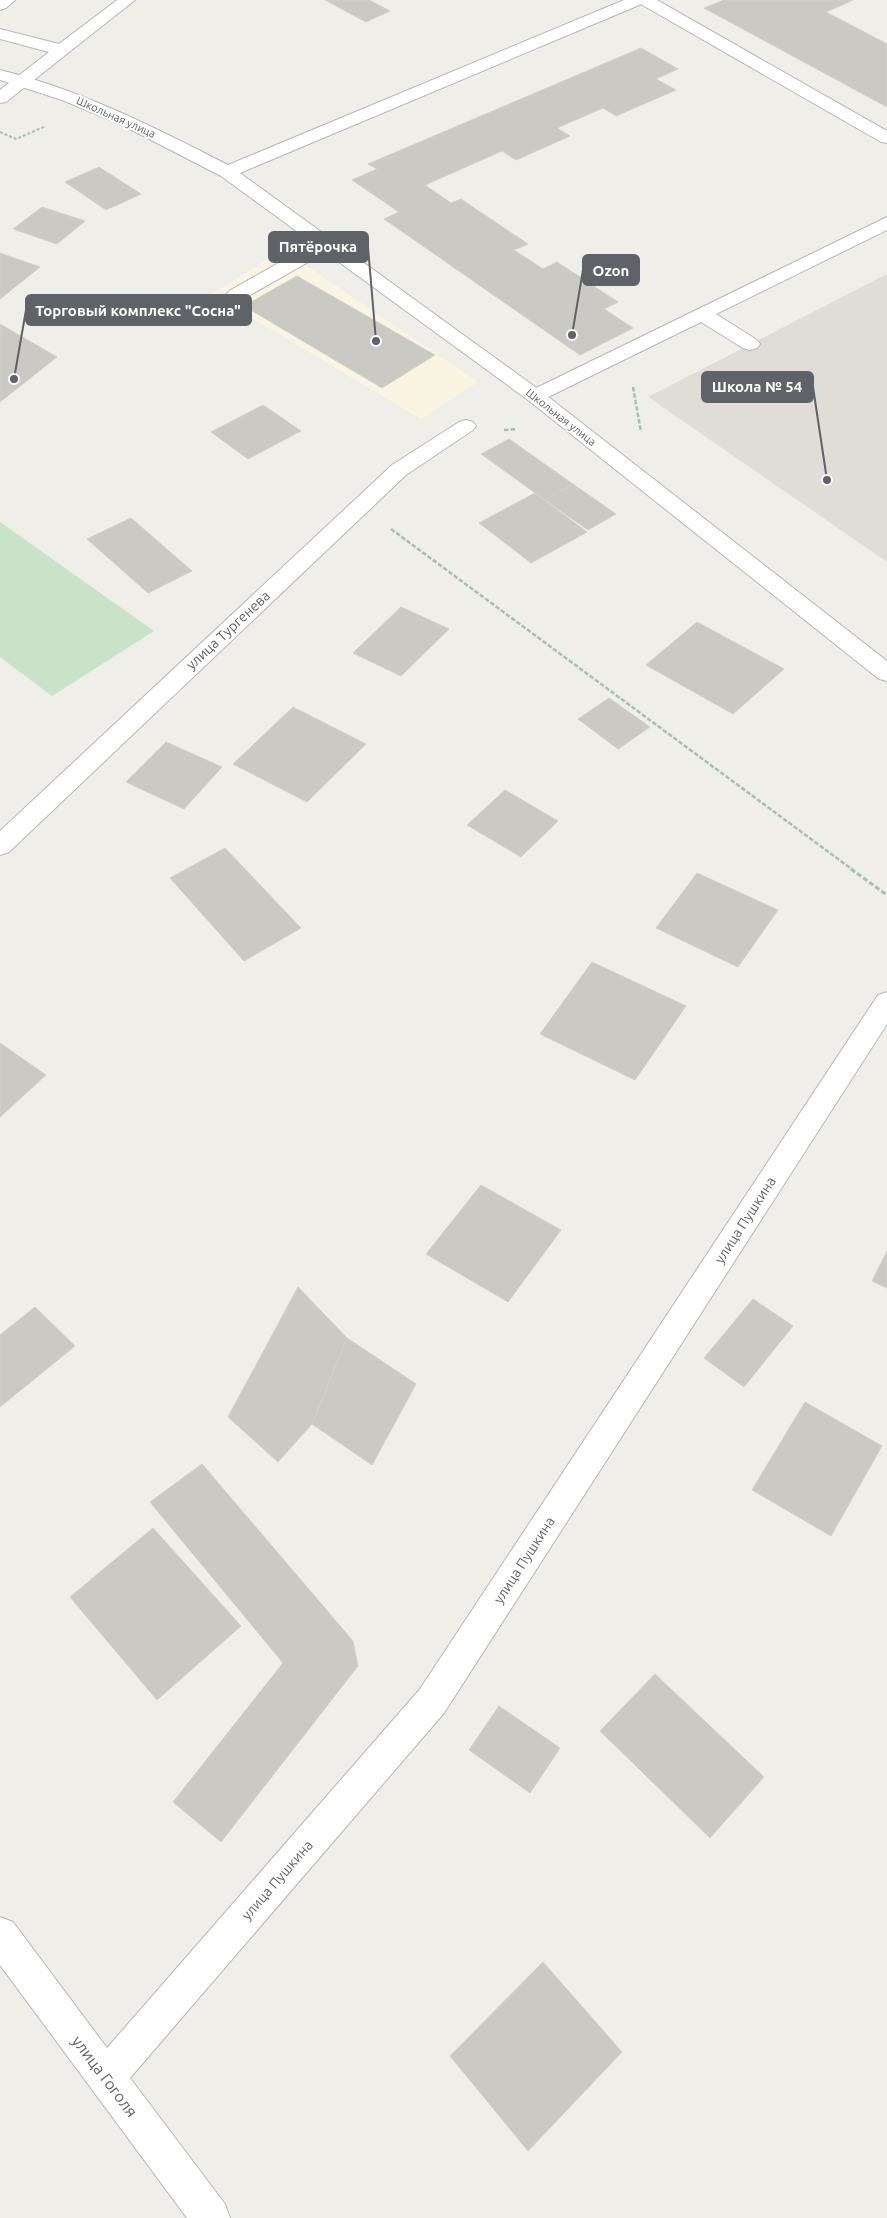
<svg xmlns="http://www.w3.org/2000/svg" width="887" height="2218" viewBox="0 0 887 2218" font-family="Ubuntu,sans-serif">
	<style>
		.commercial { fill: #faf5e2 }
		.education { fill: #dfddd6 }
		.green { fill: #c8e3c9 }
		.building { fill: #cbc9c4; stroke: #d3d0c7 }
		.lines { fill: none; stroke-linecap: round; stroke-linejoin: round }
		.lane-casing { stroke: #b4b7ba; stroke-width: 2 }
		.street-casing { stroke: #b4b7ba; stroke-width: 2 }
		.path-far2 { stroke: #a1c3ad; stroke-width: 2; stroke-dasharray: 3 2; stroke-linecap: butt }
		.path-far1 { stroke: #a1c3ad; stroke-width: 2.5; stroke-dasharray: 4.5 2; stroke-linecap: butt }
		.path { stroke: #a1c3ad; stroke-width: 3; stroke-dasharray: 5 2.5; stroke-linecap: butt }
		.lane { fill: #fff; fill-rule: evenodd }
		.street { fill: #fff; fill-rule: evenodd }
		.labels { text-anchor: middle; stroke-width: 4; stroke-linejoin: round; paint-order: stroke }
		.far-street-label { font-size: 11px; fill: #5f6266; stroke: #fff }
		.street-label { font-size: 14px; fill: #5f6266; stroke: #fff }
		.near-street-label { font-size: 16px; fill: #5f6266; stroke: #fff }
		.leader { fill: none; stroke: #5f6266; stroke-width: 2 }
		.callout-dot { fill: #5f6266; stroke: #fff; stroke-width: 2 }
		.callout { fill: #5f6266; stroke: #5f6266; stroke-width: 2 }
		.callout-label { font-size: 15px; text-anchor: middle; font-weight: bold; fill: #fff }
	</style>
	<rect width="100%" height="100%" fill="#efeee8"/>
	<path class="commercial" d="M 283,250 L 478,382 L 421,419 L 212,294 Z"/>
	<path class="education" d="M 887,274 L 887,562 L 648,397 Z"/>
	<path class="green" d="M 0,522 L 154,631 L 52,696 L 0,657 Z"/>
	<path class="building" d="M 325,0 L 369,0 L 390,11 L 366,22 Z
		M 724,0 L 853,0 L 826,12 L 887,44 L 887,107 L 704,8 Z
		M 641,48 L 678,69 L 656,79 L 676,90 L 616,116 L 603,108 L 557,128 L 570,136 L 516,160 L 502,151 L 425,185 L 451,203 L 461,199 L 528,244 L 514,250 L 543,269 L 557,262 L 618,302 L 604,309 L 633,328 L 580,355 L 384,219 L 399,212 L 352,180 L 377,169 L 368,164 Z
		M 99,167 L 141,194 L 106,210 L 65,182 Z
		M 42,207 L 85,221 L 57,244 L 13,229 Z
		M 0,253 L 40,267 L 0,299 Z
		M 297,276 L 435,355 L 382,388 L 244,306 Z
		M 0,324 L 57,357 L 0,402 Z
		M 263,405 L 301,431 L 248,459 L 211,432 Z
		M 509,439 L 573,484 L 545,500 L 481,454 Z
		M 573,484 L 616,514 L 588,530 L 545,500 Z
		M 535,493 L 587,532 L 531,563 L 479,523 Z
		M 131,518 L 192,571 L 148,593 L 87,539 Z
		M 401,607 L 449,629 L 401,676 L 353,653 Z
		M 697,622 L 784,669 L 733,714 L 646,665 Z
		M 609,698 L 650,727 L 618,749 L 578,719 Z
		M 293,707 L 366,744 L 307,802 L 233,764 Z
		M 166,742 L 222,767 L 184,809 L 126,782 Z
		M 505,790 L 558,821 L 521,857 L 467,825 Z
		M 225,848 L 301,928 L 244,961 L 170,878 Z
		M 697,873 L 778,910 L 738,967 L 656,928 Z
		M 592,962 L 686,1006 L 635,1080 L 540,1034 Z
		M 0,1043 L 46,1075 L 0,1117 Z
		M 481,1185 L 561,1230 L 508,1302 L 426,1254 Z
		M 887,1251 L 887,1288 L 872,1281 Z
		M 298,1287 L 347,1338 L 312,1424 L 278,1462 L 228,1417 Z
		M 753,1299 L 793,1326 L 744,1387 L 704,1358 Z
		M 35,1307 L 75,1346 L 0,1407 L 0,1335 Z
		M 347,1338 L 416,1384 L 372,1465 L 312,1424 Z
		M 805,1402 L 882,1446 L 831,1536 L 752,1490 Z
		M 202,1464 L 353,1641 L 358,1666 L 221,1842 L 173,1802 L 283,1663 L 150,1502 Z
		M 153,1528 L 241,1626 L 157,1700 L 70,1597 Z
		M 655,1674 L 764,1777 L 710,1838 L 600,1731 Z
		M 499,1706 L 560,1748 L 530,1793 L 469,1750 Z
		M 543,1962 L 622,2052 L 528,2151 L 450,2056 Z"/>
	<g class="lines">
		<g class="lane-casing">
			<path id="lane" d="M 0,0 L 15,0 L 6,8 L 0,10 Z
				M 117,0 L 135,0 L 6,102 L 0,103 L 0,90 L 49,52 L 0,39 L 0,29 L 59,44 Z
				M 637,0 L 657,0 L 887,131 L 887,143 L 881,142 L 639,3 Z
				M 887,217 L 887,230 L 716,314 L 757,340 L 760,344 L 757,348 L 750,350 L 743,348 L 701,322 L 542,400 L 535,402 L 528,400 L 525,396 L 528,392 Z
				M 326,238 L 333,240 L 335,244 L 333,248 L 243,299 L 236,301 L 229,299 L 226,295 L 229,291 L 319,240 Z"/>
		</g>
		<g class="street-casing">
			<path id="street" d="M 624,0 L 646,0 L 644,3 L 240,173 L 542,392 L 887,661 L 887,681 L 879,679 L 528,400 L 221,176 L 120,124 L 62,100 L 0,80 L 0,70 C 81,90 154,127 228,165 Z
				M 466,420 L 473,422 L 476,426 L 473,430 L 406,475 L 9,852 L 0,855 L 0,831 L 392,465 L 459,422 Z
				M 887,992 L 887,1024 L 444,1713 L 130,2078 L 225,2204 L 230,2218 L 187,2218 L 0,1965 L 0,1917 L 13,1922 L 107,2048 L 420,1689 L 878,995 Z"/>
		</g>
		<path class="path-far2" d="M 0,132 L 16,139 L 46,126"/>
		<path class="path-far1" d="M 633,387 L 641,432
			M 504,430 L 517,429
			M 391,529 L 853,870"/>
		<path class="path" d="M 851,869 L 887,895"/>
		<use href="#lane" class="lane"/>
		<use href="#street" class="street"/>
	</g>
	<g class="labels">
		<g class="far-street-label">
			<text transform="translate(116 117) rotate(24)" y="4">Школьная улица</text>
			<text transform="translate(561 417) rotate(38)" y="4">Школьная улица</text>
		</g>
		<g class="street-label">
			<text transform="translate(228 630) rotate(-43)" y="5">улица Тургенева</text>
			<text transform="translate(745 1220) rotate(-57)" y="5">улица Пушкина</text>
			<text transform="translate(524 1560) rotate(-57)" y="5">улица Пушкина</text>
			<text transform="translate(277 1880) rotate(-49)" y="5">улица Пушкина</text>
		</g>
		<g class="near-street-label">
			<text transform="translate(105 2076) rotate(53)" y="6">улица Гоголя</text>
		</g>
	</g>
	<path class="leader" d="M376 341L368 247M572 335L583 270M14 379L26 310M827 480L813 387"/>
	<g class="callout-dot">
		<circle cx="376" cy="341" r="5"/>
		<circle cx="572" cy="335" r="5"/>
		<circle cx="14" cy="379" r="5"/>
		<circle cx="827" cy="480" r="5"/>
	</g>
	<g class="callout">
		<rect x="269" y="232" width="99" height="30" rx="5"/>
		<rect x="583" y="255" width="56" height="30" rx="5"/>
		<rect x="26" y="295" width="225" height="30" rx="5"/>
		<rect x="702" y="372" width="111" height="30" rx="5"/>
	</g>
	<g class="callout-label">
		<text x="318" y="252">Пятёрочка</text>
		<text x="611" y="276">Ozon</text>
		<text x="138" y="316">Торговый комплекс "Сосна"</text>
		<text x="757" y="392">Школа № 54</text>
	</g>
</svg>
